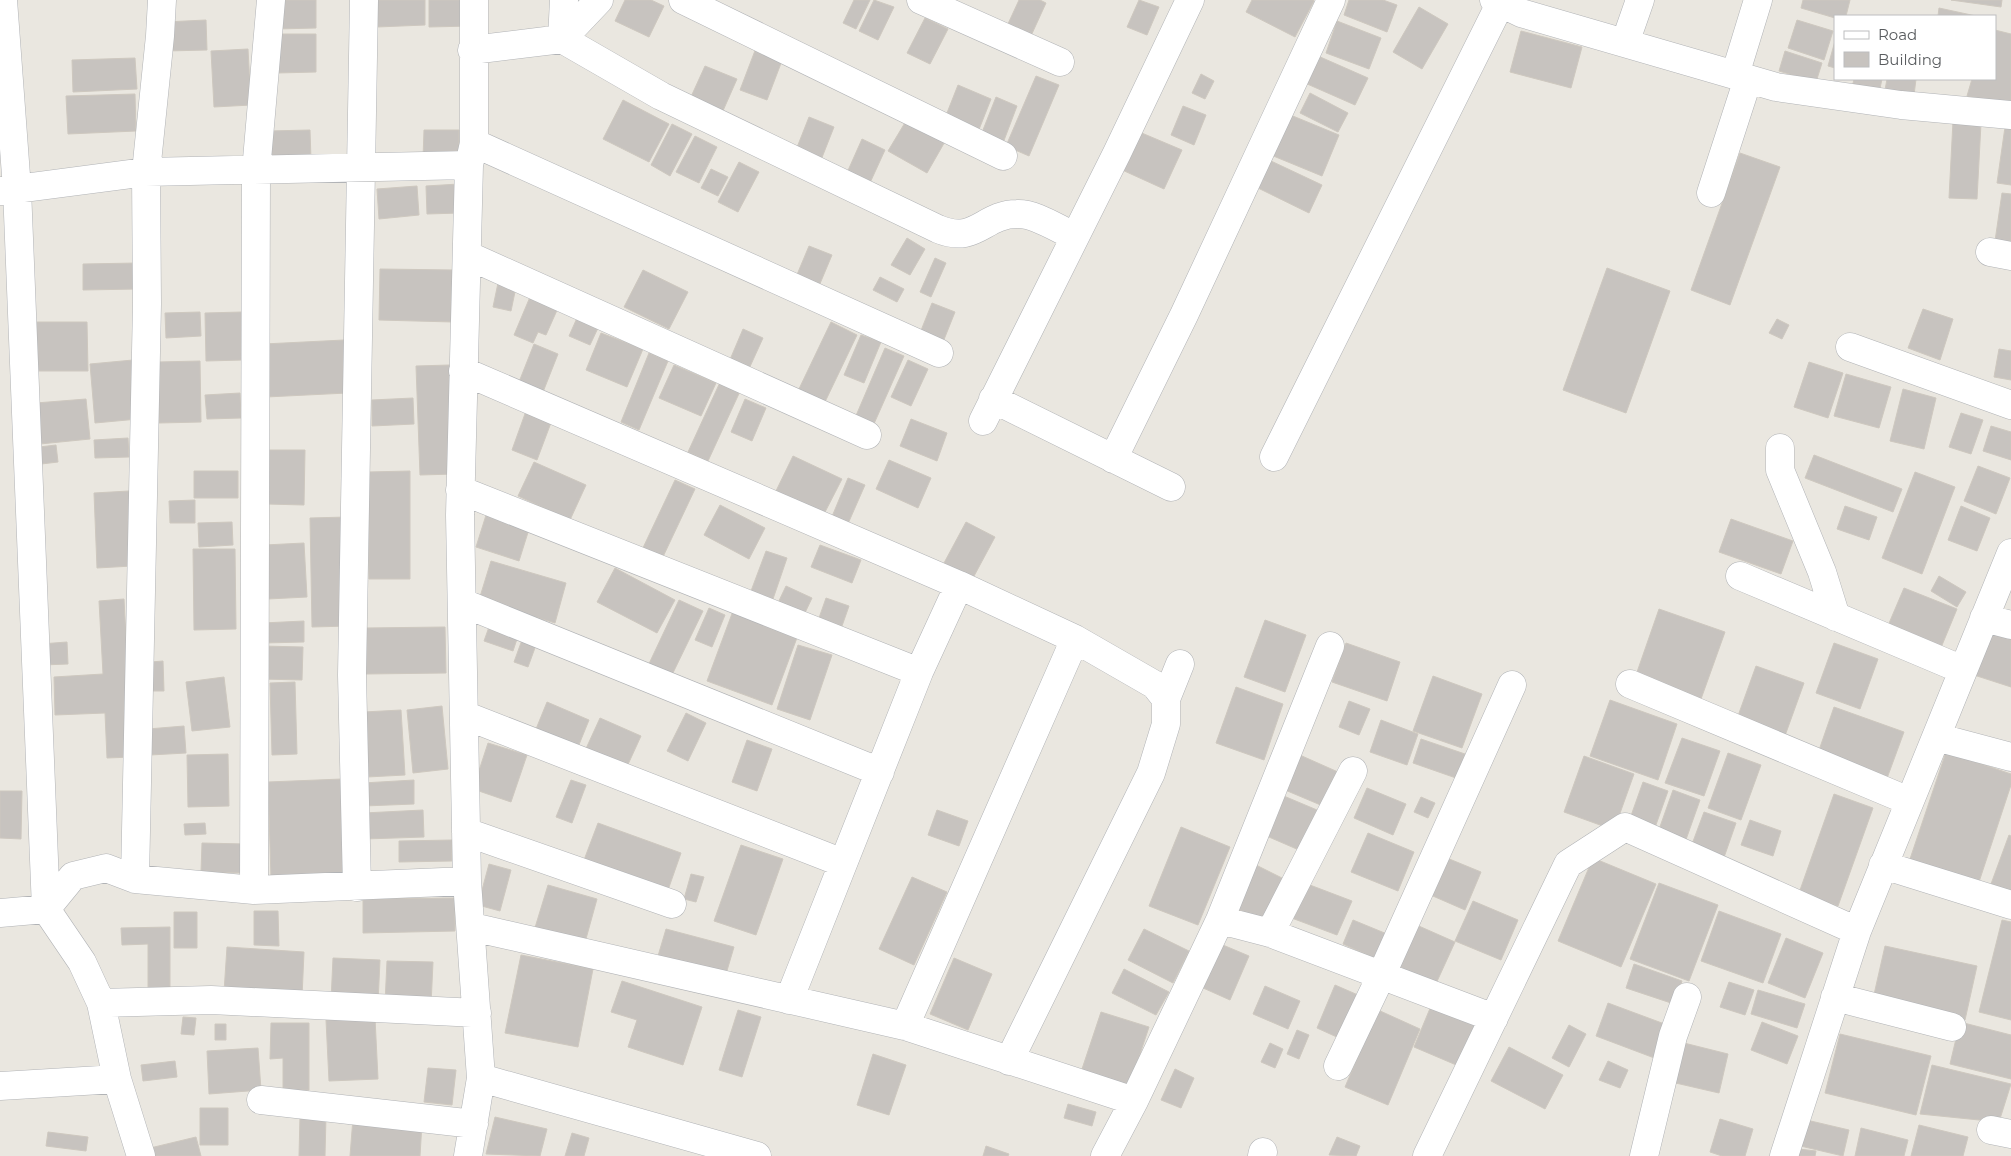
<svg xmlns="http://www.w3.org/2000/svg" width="2011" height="1156" viewBox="0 0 2011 1156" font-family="Montserrat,sans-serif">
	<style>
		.building { fill: #c7c3bf; stroke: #cec8bf }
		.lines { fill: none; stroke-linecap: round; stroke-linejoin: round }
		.minor-casing { stroke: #b1b3b6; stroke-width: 29 }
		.minor { stroke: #fff; stroke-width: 28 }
	</style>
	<rect width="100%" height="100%" fill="#eae7e0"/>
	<path class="building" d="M 276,0 L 316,0 L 316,28 L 277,29 Z
		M 376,0 L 425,0 L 425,25 L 377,27 Z
		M 429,0 L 470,0 L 470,26 L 429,27 Z
		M 625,0 L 651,0 L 664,6 L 649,37 L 615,21 Z
		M 854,0 L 870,0 L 856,29 L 843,23 Z
		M 874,0 L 894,7 L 878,40 L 859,31 Z
		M 1019,0 L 1040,0 L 1046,3 L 1030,38 L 1007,26 Z
		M 1139,0 L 1159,7 L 1147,35 L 1127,27 Z
		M 1252,0 L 1313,0 L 1314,1 L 1295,37 L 1246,12 Z
		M 1349,0 L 1383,0 L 1397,5 L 1387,32 L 1344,15 Z
		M 1803,0 L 1850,0 L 1846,16 L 1835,16 L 1835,18 L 1801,8 Z
		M 1951,0 L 2002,0 L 2001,7 Z
		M 1419,7 L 1448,24 L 1422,69 L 1393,52 Z
		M 1939,8 L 1976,16 L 1938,16 Z
		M 925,18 L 948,29 L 930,64 L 907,53 Z
		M 206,20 L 207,50 L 166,51 L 165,22 Z
		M 1797,20 L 1833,31 L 1824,60 L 1788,48 Z
		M 1337,21 L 1381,38 L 1369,69 L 1326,53 Z
		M 1995,30 L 2011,34 L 2011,107 L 1967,96 L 1972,79 L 1995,79 Z
		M 1521,31 L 1582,47 L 1571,88 L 1510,72 Z
		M 276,34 L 316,34 L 316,72 L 277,73 Z
		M 1835,41 L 1835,68 L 1828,66 Z
		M 756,48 L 783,58 L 767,100 L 740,90 Z
		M 248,49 L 251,105 L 214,107 L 211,51 Z
		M 1785,51 L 1822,63 L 1816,82 L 1779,71 Z
		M 1318,56 L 1368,78 L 1355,105 L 1305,83 Z
		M 135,58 L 137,89 L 73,92 L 72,60 Z
		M 705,66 L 737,79 L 722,113 L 690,99 Z
		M 1201,74 L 1214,81 L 1205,99 L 1192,93 Z
		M 1036,76 L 1059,85 L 1029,156 L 1006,146 Z
		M 1854,79 L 1882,79 L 1879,93 L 1852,88 Z
		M 1887,79 L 1916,79 L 1914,95 L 1885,90 Z
		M 958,85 L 991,99 L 978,132 L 945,118 Z
		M 1310,93 L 1348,113 L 1338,132 L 1300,113 Z
		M 135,94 L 136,131 L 68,134 L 66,96 Z
		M 996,97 L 1017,106 L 1003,143 L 981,135 Z
		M 623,100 L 669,124 L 649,162 L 603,139 Z
		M 1183,106 L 1206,115 L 1194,145 L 1171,135 Z
		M 1288,114 L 1339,135 L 1322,176 L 1271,155 Z
		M 909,116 L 947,138 L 927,173 L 888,151 Z
		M 809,117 L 834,127 L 821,160 L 796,150 Z
		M 2006,120 L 2011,121 L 2011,185 L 1997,183 Z
		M 1953,121 L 1981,123 L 1977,199 L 1949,198 Z
		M 672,124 L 692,134 L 670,176 L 651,165 Z
		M 310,130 L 311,160 L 269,161 L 269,131 Z
		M 424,130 L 459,130 L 459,159 L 423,159 Z
		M 1137,131 L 1182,150 L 1164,189 L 1120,169 Z
		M 695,136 L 717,147 L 699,183 L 676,172 Z
		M 862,139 L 885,150 L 869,185 L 846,175 Z
		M 1740,153 L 1780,167 L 1730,305 L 1691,290 Z
		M 1271,161 L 1322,185 L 1309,213 L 1258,188 Z
		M 739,162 L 759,172 L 738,212 L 718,202 Z
		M 711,169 L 728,177 L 718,196 L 701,188 Z
		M 459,184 L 460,213 L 427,214 L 426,186 Z
		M 417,186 L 419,215 L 379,219 L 377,189 Z
		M 2002,193 L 2011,194 L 2011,243 L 1995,241 Z
		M 907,238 L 925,249 L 910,275 L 891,265 Z
		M 809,246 L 832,255 L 819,286 L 796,277 Z
		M 935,258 L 946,263 L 931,297 L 920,292 Z
		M 137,263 L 138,289 L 83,290 L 83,264 Z
		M 1607,268 L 1670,291 L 1626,413 L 1563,390 Z
		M 380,269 L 454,270 L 453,322 L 379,320 Z
		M 643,270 L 688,292 L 669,329 L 624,307 Z
		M 880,277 L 904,289 L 897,302 L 873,290 Z
		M 498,283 L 516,287 L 511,311 L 493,307 Z
		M 530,297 L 558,308 L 546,335 L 538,332 L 533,343 L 514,335 Z
		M 932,303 L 955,312 L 943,342 L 920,333 Z
		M 1923,309 L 1953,319 L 1940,360 L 1908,348 Z
		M 200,312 L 201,336 L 166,338 L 165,313 Z
		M 242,312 L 243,360 L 206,361 L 205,313 Z
		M 577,318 L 598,328 L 590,345 L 569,336 Z
		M 1777,319 L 1789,325 L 1782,339 L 1769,333 Z
		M 33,322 L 87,322 L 88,371 L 33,371 Z
		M 831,322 L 857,335 L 824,404 L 798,391 Z
		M 743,329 L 763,338 L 748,371 L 729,362 Z
		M 601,333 L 643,349 L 627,387 L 586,370 Z
		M 861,335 L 881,342 L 864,383 L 844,375 Z
		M 344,340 L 347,393 L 266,397 L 264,344 Z
		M 534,344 L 558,354 L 543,392 L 519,382 Z
		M 885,348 L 904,356 L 873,426 L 855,418 Z
		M 1999,349 L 2011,351 L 2011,380 L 1994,377 Z
		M 649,353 L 668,361 L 639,430 L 621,422 Z
		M 133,360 L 138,419 L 95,423 L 90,364 Z
		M 908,360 L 928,369 L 911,406 L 891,397 Z
		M 200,361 L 201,422 L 159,423 L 158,362 Z
		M 1809,362 L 1843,373 L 1828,418 L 1794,407 Z
		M 450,365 L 454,474 L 420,475 L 416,366 Z
		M 674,365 L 716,383 L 701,416 L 659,398 Z
		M 1846,374 L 1891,387 L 1879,428 L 1834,416 Z
		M 722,378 L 742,387 L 708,461 L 688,452 Z
		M 1903,389 L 1936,398 L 1924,449 L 1890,441 Z
		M 240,393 L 241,418 L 207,419 L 205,395 Z
		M 413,398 L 414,424 L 372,426 L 372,400 Z
		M 86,399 L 90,439 L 40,444 L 36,403 Z
		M 745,399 L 766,408 L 752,441 L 731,432 Z
		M 526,411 L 552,420 L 537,460 L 512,450 Z
		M 1961,413 L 1983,420 L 1971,454 L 1949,447 Z
		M 911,419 L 947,433 L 937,461 L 900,446 Z
		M 1991,426 L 2011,432 L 2011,460 L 1983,451 Z
		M 128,438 L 129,457 L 95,458 L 94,440 Z
		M 56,445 L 58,462 L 33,465 L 31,448 Z
		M 268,450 L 305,450 L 304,505 L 267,504 Z
		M 1814,455 L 1902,489 L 1893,512 L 1805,478 Z
		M 793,456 L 842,479 L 823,516 L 775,493 Z
		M 889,460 L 931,478 L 918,508 L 876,489 Z
		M 534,462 L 586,485 L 570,520 L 518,496 Z
		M 1978,466 L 2010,478 L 1996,514 L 1964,501 Z
		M 194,471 L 238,471 L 238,498 L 194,498 Z
		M 410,471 L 410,579 L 369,579 L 368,472 Z
		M 1915,472 L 1955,487 L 1922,574 L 1882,558 Z
		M 848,478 L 865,485 L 847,526 L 831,519 Z
		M 675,480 L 695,489 L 661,561 L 641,552 Z
		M 129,491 L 132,566 L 97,568 L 94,493 Z
		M 195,500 L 195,523 L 170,523 L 169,501 Z
		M 720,505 L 765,528 L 749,559 L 704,535 Z
		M 1845,506 L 1877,517 L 1869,540 L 1837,529 Z
		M 1961,506 L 1990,518 L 1977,551 L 1948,540 Z
		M 487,512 L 530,526 L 519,561 L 476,547 Z
		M 347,517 L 349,626 L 312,627 L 310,518 Z
		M 1731,519 L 1793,541 L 1781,574 L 1719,552 Z
		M 232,522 L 233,545 L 199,547 L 198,523 Z
		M 966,522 L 995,537 L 973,578 L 944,563 Z
		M 304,543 L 307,597 L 268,599 L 265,545 Z
		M 820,545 L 861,560 L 852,583 L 811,567 Z
		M 193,549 L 235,549 L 236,629 L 194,630 Z
		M 766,551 L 787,558 L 773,599 L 751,591 Z
		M 491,561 L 566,583 L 555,623 L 479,600 Z
		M 615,568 L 675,600 L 657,633 L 597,602 Z
		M 1939,576 L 1966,592 L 1957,607 L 1931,591 Z
		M 786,586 L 812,598 L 803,617 L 777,605 Z
		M 1904,588 L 1957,609 L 1940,650 L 1887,628 Z
		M 826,598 L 849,606 L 842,626 L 819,618 Z
		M 124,599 L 132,757 L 107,758 L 105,713 L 55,715 L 54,677 L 103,674 L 99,601 Z
		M 679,600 L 703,611 L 670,679 L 647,668 Z
		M 709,608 L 725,615 L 712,647 L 695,640 Z
		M 1659,609 L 1725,632 L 1701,699 L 1636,675 Z
		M 733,611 L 798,635 L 772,705 L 707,681 Z
		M 1265,620 L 1306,635 L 1285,692 L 1244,677 Z
		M 304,621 L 304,642 L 264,643 L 263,623 Z
		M 1990,625 L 2011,632 L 2011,687 L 1974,675 Z
		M 445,627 L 446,673 L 366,674 L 365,628 Z
		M 489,627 L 518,636 L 513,651 L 484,641 Z
		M 522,640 L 536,645 L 528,667 L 514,662 Z
		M 67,642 L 68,664 L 42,665 L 41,644 Z
		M 1346,643 L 1400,662 L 1387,701 L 1332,682 Z
		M 1834,643 L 1878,659 L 1860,709 L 1816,693 Z
		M 798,645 L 832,655 L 810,720 L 777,709 Z
		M 262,646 L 303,647 L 302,680 L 261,679 Z
		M 163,661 L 164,691 L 153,691 L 151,662 Z
		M 1756,666 L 1804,683 L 1782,744 L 1734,727 Z
		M 1433,676 L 1482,694 L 1462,748 L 1413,731 Z
		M 224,677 L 230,727 L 192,731 L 186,682 Z
		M 295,682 L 297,754 L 272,755 L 270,683 Z
		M 1236,687 L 1283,704 L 1264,760 L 1216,743 Z
		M 1610,700 L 1677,724 L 1658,780 L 1590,756 Z
		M 1349,701 L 1370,709 L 1359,735 L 1339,727 Z
		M 547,702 L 589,720 L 576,752 L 534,734 Z
		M 442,706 L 448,769 L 413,773 L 407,710 Z
		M 1834,707 L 1904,732 L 1886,781 L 1817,756 Z
		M 401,710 L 405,775 L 367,777 L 364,712 Z
		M 686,713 L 706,723 L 688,761 L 667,751 Z
		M 600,718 L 641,736 L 625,771 L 584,753 Z
		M 1381,720 L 1418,734 L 1407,765 L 1370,752 Z
		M 184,726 L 186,753 L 150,755 L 148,729 Z
		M 1682,738 L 1720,751 L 1704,796 L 1665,783 Z
		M 1421,739 L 1465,754 L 1456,778 L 1413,763 Z
		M 747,740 L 772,749 L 757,791 L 732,782 Z
		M 488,743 L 527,755 L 511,802 L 473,789 Z
		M 1293,752 L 1338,772 L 1323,806 L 1278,787 Z
		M 1946,752 L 2011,774 L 2011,785 L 1978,885 L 1909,862 Z
		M 1728,753 L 1761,765 L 1741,820 L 1708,808 Z
		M 228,754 L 229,806 L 188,807 L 187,755 Z
		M 1584,756 L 1634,774 L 1614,830 L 1564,812 Z
		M 342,779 L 345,875 L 271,878 L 268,782 Z
		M 414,780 L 414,804 L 364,806 L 363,783 Z
		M 571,780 L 586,785 L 572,823 L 556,817 Z
		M 1643,782 L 1668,791 L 1652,836 L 1627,827 Z
		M 1367,788 L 1406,804 L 1393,835 L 1354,818 Z
		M 1673,790 L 1700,800 L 1683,848 L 1656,838 Z
		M 0,791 L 22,791 L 21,839 L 0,838 Z
		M 1279,794 L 1317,810 L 1299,850 L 1262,834 Z
		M 1834,794 L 1873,808 L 1838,906 L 1799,893 Z
		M 1421,797 L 1435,803 L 1428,818 L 1414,812 Z
		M 423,810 L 424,837 L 365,839 L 364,813 Z
		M 937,810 L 968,821 L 959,846 L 928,835 Z
		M 1704,812 L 1736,823 L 1721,866 L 1688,855 Z
		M 1750,820 L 1781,831 L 1773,856 L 1741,845 Z
		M 205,823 L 206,834 L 185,835 L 184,824 Z
		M 598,823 L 681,853 L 668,890 L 584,860 Z
		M 1181,827 L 1230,847 L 1198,925 L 1149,906 Z
		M 1368,833 L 1414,852 L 1398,891 L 1351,872 Z
		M 2009,835 L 2011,836 L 2011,892 L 1991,884 Z
		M 452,840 L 452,861 L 399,862 L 399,841 Z
		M 202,843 L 245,844 L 244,873 L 201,872 Z
		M 741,845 L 783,859 L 756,935 L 714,921 Z
		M 1442,856 L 1481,872 L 1465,910 L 1426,893 Z
		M 1593,858 L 1656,884 L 1621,967 L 1558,941 Z
		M 489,864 L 511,870 L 500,911 L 478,905 Z
		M 1254,864 L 1284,879 L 1262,922 L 1232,907 Z
		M 691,874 L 704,877 L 696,902 L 684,899 Z
		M 912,877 L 947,892 L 914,965 L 879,949 Z
		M 1302,882 L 1352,901 L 1337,935 L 1289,917 Z
		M 1659,883 L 1718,905 L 1689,981 L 1630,959 Z
		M 548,885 L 597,899 L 584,946 L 534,931 Z
		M 455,898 L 455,931 L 363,933 L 363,899 Z
		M 1473,901 L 1518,920 L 1501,960 L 1455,941 Z
		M 254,911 L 278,911 L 279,946 L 254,945 Z
		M 1719,911 L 1781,934 L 1763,983 L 1701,961 Z
		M 174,912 L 197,912 L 197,948 L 174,948 Z
		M 1353,920 L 1387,934 L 1377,959 L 1343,944 Z
		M 2002,920 L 2011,922 L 2011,1020 L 1979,1012 Z
		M 1412,923 L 1455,942 L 1434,988 L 1391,970 Z
		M 170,927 L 170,988 L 148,988 L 148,944 L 122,945 L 121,928 Z
		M 666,929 L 734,947 L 726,974 L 658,956 Z
		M 1144,929 L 1189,951 L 1173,983 L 1128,960 Z
		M 1786,938 L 1823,953 L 1805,998 L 1768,983 Z
		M 1211,940 L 1249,956 L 1230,1000 L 1192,983 Z
		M 1885,946 L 1977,966 L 1965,1020 L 1873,999 Z
		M 227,947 L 304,952 L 302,997 L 224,992 Z
		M 521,955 L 593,969 L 578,1047 L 505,1033 Z
		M 333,958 L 380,960 L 378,1003 L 331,1001 Z
		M 954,958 L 992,974 L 968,1030 L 930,1014 Z
		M 387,961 L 433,962 L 431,1005 L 385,1003 Z
		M 1634,964 L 1682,981 L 1674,1004 L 1626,988 Z
		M 1124,969 L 1169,992 L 1156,1015 L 1112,993 Z
		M 622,981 L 702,1007 L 683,1065 L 628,1047 L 637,1020 L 611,1012 Z
		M 1729,982 L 1754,990 L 1745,1015 L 1720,1007 Z
		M 1335,985 L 1358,995 L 1339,1038 L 1317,1028 Z
		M 1265,986 L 1300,1001 L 1288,1029 L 1253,1014 Z
		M 1758,990 L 1805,1004 L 1797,1028 L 1751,1014 Z
		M 1608,1003 L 1670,1026 L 1657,1059 L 1596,1036 Z
		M 1431,1006 L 1478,1026 L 1461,1067 L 1414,1047 Z
		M 738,1010 L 761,1017 L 742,1077 L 719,1070 Z
		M 1378,1010 L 1420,1029 L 1388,1105 L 1345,1087 Z
		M 1101,1012 L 1149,1027 L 1128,1090 L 1080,1075 Z
		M 183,1017 L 196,1018 L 194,1035 L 181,1034 Z
		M 375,1018 L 378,1079 L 329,1081 L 326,1020 Z
		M 1762,1022 L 1798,1036 L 1787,1064 L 1751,1050 Z
		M 1960,1022 L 2011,1035 L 2011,1079 L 1950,1064 Z
		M 271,1023 L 309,1023 L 309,1090 L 283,1091 L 283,1058 L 270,1059 Z
		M 215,1024 L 226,1024 L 226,1040 L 215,1040 Z
		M 1569,1025 L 1586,1034 L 1569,1067 L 1552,1058 Z
		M 1297,1030 L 1309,1035 L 1299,1059 L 1287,1054 Z
		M 1840,1034 L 1931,1056 L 1916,1115 L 1825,1093 Z
		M 1676,1041 L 1728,1054 L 1719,1093 L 1667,1081 Z
		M 1270,1043 L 1283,1049 L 1275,1068 L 1261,1062 Z
		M 1509,1047 L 1563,1075 L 1545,1109 L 1491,1081 Z
		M 258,1048 L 261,1090 L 209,1094 L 207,1051 Z
		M 873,1054 L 906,1065 L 889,1115 L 857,1105 Z
		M 175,1061 L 177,1077 L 143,1081 L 141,1065 Z
		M 1608,1061 L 1628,1070 L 1620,1088 L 1599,1080 Z
		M 1932,1065 L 2011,1084 L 1999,1122 L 1920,1114 Z
		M 428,1068 L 456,1070 L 452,1105 L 424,1102 Z
		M 1175,1069 L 1194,1078 L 1181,1108 L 1161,1100 Z
		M 1068,1104 L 1096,1112 L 1092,1126 L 1064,1118 Z
		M 200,1108 L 228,1108 L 228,1145 L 200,1145 Z
		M 300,1115 L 326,1116 L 325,1156 L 299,1156 Z
		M 495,1117 L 547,1129 L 540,1156 L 486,1154 Z
		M 353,1118 L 422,1123 L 420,1156 L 350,1156 Z
		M 1798,1118 L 1849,1130 L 1843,1156 L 1792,1144 Z
		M 1720,1119 L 1753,1129 L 1745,1156 L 1722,1156 L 1710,1152 Z
		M 1919,1125 L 1968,1137 L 1963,1156 L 1911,1156 Z
		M 1861,1128 L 1908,1140 L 1904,1156 L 1855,1156 Z
		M 48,1132 L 88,1137 L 86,1151 L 46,1146 Z
		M 572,1133 L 589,1138 L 584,1156 L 565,1156 Z
		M 196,1137 L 201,1156 L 148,1156 L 146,1149 Z
		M 1337,1137 L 1360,1146 L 1356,1156 L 1329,1155 Z
		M 986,1146 L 1009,1154 L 1008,1156 L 983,1156 Z
		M 1790,1148 L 1816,1151 L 1815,1156 L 1789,1156 Z"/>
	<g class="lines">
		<g class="minor-casing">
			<path id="minor" d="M 3,0 L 17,189 L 46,909 L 82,962 L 101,1003 L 117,1079 L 141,1156
				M 564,0 L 562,39 L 661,96 L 938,229 C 976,245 983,214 1017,214 C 1035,213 1058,229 1074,236
				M 683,0 L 1003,156
				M 921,0 L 1060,62
				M 1494,0 L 1521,13 L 1776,87 L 1901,105 L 2011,115
				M 1625,43 L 1640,0
				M 472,50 L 562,39 L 599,0
				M 1735,75 L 1758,0
				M 474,143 L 939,353
				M 0,191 L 146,172 L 469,165
				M 1711,193 L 1748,79
				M 1990,252 L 2011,256
				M 467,255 L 867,435
				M 1850,347 L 2011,405
				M 463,371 L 959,585 L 1075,639 L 1155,685 L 1166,699
				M 993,399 L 1171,487
				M 983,421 L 1117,153 L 1190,0
				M 1780,448 L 1780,470 L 1822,572 L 1836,617
				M 1274,457 L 1502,0
				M 1113,459 L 1184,315 L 1331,0
				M 460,490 L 919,672
				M 1740,576 L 1963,670
				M 463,603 L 880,772
				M 1984,618 L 2011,625
				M 1630,684 L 1909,801
				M 464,715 L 843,863
				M 1936,737 L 2011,757
				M 466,832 L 672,904
				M 1883,865 L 2011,905
				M 135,879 L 147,304 L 146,172 L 160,36 L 162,0
				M 357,887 L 352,675 L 364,0
				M 254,890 L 256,171 L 271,0
				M 0,913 L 46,909 L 73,876 L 106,868 L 135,879 L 254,890 L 467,881
				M 1220,920 L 1270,933 L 1494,1018
				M 472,927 L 905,1026 L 1134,1101
				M 1270,933 L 1353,771
				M 1835,997 L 1952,1027
				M 789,1000 L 919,672 L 959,585
				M 101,1003 L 211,1000 L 477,1013
				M 905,1026 L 1075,639
				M 1009,1061 L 1151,773 L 1166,724 L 1166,699 L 1180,664
				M 1338,1066 L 1381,976 L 1512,685
				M 481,1078 L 757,1156
				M 0,1086 L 117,1079
				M 261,1100 L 474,1124
				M 1991,1130 L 2011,1134
				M 468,1156 L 481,1078 L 467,881 L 460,515 L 469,165 L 474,143 L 474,0
				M 1105,1156 L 1134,1101 L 1220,920 L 1330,646
				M 1262,1156 L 1263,1152
				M 1427,1156 L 1568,864 L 1625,827 L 1857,931
				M 1644,1156 L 1673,1036 L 1687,997
				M 1784,1156 L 1857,931 L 2011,553"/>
		</g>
		<use href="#minor" class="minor"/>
	</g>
	<rect x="1834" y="15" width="162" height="65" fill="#ffffff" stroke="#bdbebf"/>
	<rect x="1844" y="31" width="25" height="8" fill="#ffffff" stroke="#bdbebf"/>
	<text x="1878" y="40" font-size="15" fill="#595c5f">Road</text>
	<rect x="1844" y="52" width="25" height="15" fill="#c7c3bf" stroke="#bdbebf"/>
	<text x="1878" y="65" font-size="15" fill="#595c5f">Building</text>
</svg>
